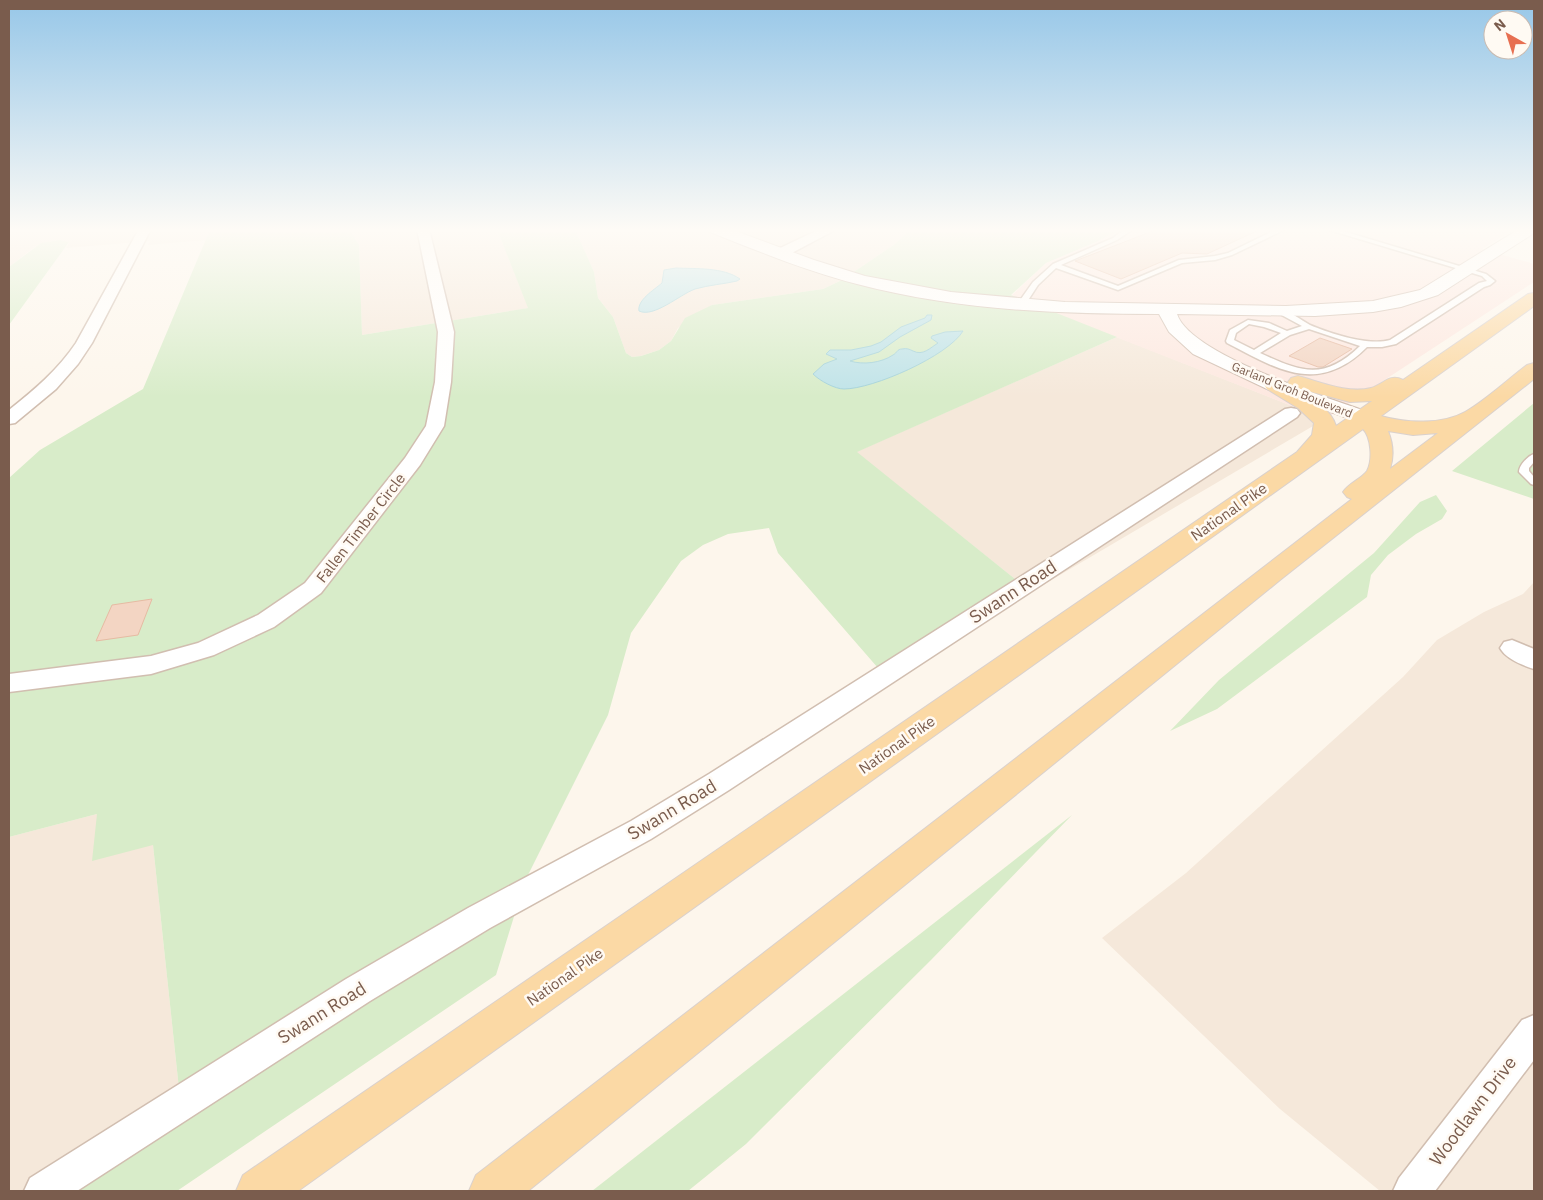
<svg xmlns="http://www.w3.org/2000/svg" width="1543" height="1200" viewBox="0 0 1543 1200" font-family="'IBM Plex Sans',sans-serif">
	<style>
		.residential { fill: #f5e8da }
		.commercial { fill: #fde8e0 }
		.green { fill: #d8ecc9 }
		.water { fill: #bfe3e8; stroke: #a5d3da }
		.building { fill: #f3d5c3; stroke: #e6bba3 }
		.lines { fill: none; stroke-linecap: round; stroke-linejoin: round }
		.service-casing { stroke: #d1beb0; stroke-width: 3 }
		.minor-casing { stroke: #d1beb0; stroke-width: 3 }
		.tertiary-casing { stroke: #d1beb0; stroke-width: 2 }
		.primary-casing { stroke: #dad1cd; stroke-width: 2 }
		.service { fill: #fff; fill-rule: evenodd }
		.minor { fill: #fff; fill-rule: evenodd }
		.tertiary { fill: #fff; fill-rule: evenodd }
		.primary { fill: #fbd9a5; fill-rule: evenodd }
		.labels { text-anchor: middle; stroke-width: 5; stroke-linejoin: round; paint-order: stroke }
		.far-street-label { font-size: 12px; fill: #7a5c4d; stroke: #fffaf3 }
		.street-label { font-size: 15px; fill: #7a5c4d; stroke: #fffaf3 }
		.near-street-label { font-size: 18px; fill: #7a5c4d; stroke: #fffaf3 }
	</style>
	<rect width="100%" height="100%" fill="#fdf6ec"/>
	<path class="residential" d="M 9,229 L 242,229 L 209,232 L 206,240 L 148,245 L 150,241 L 66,248 L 69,243 L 60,240 L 50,241 L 36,246 L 9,267 Z
		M 349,229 L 497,229 L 529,308 L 362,335 L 359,245 Z
		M 575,229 L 911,229 L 895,244 L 842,280 L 823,289 L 712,305 L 678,328 L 671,341 L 659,350 L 641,356 L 632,357 L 626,353 L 613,317 L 598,298 L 594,272 Z
		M 1117,337 L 1325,419 L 1031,592 L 856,452 Z
		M 1534,582 L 1534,1191 L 1380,1191 L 1280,1109 L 1102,938 L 1186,873 L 1403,677 L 1437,640 L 1484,612 L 1523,594 Z
		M 97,814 L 153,845 L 182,1117 L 67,1191 L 9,1191 L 9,837 Z"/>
	<path class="commercial" d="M 1121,229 L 1515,229 L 1482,249 L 1534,264 L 1534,282 L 1325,419 L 1011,296 L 1046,263 L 1096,242 Z"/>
	<path class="green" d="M 242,229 L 349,229 L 359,245 L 362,335 L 528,308 L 497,229 L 575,229 L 594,272 L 598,298 L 613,317 L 626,353 L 632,357 L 641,356 L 659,350 L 671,341 L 685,318 L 712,305 L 823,289 L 842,280 L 895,244 L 911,229 L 1121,229 L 1096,242 L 1046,263 L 1011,295 L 1117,337 L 857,452 L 1015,579 L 878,668 L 778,553 L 769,528 L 728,534 L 703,545 L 681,561 L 631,633 L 608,715 L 525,881 L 496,975 L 177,1191 L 67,1191 L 182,1117 L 153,845 L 92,861 L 97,814 L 9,837 L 9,478 L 40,450 L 143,389 L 209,232 Z
		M 60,240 L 69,242 L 9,325 L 9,267 L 41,243 Z
		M 1534,403 L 1534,499 L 1452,471 Z
		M 1436,495 L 1447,511 L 1442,519 L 1416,534 L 1388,555 L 1371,575 L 1367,597 L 1217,709 L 1170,731 L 1219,680 L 1374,553 L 1420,502 Z
		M 1072,815 L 931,960 L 746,1144 L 688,1191 L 592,1191 Z"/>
	<path class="water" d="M 676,268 C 696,269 723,267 740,279 L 737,281 C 724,284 709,285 695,289 C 679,295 654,318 639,311 C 637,300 654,290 662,283 L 664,270 Z
		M 927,315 L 932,315 L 931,320 L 900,337 L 879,352 L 850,361 C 863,365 881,363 893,355 C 897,353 897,349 902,349 C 907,348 909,349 913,351 C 923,356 930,348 938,343 L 931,338 L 932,336 L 945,332 L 963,331 C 948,356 873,389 844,389 C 835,389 820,381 813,374 L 824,364 L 837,359 L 826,354 L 830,350 L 851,350 L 871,346 L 881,342 L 901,327 L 925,318 Z"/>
	<path class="building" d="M 1158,229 L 1261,229 L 1207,254 L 1182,253 L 1121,279 L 1075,261 Z
		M 1320,338 L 1352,349 L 1323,367 L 1318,367 L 1289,356 Z
		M 152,599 L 138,635 L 96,641 L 112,605 Z"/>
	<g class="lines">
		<g class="service-casing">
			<path id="service" d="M 1125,229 L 1133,229 L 1117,240 L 1061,265 L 1118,286 L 1179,260 L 1215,256 L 1228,253 L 1277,229 L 1286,229 L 1232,255 L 1215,260 L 1182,263 L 1118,290 L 1056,268 L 1038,285 L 1023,308 L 1017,308 L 1016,306 L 1033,282 L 1053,264 L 1113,238 Z
				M 1326,229 L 1336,229 L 1486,274 L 1495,281 L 1490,285 L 1484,287 L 1396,344 L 1382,347 L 1367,347 C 1318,396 1277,369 1227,343 L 1226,341 L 1230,330 L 1248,320 L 1269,323 L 1287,331 L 1302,326 L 1276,312 L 1275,310 L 1279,308 C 1290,312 1300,319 1310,325 C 1331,334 1369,346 1390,340 L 1479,283 L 1487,281 L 1482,276 ZM 1249,324 L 1264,327 L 1281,333 L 1254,350 L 1234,340 L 1236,333 ZM 1309,329 L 1360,346 C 1324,381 1301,372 1260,353 L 1290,335 Z
				M 1534,454 L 1534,462 L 1529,468 L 1529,471 L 1534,477 L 1534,485 L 1531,484 L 1519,472 C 1519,465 1528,456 1534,454 Z"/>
		</g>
		<g class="minor-casing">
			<path id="minor" d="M 139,229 L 151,229 L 92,343 L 78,364 L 56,389 L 15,423 L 9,424 L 9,410 C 34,390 58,370 76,343 Z
				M 417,229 L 429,229 L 454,332 L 451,382 L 444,426 L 420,465 L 321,593 L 274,627 L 214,655 L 151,674 L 9,692 L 9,674 L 151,656 L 198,643 L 258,615 L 305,583 L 405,458 L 426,426 L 435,382 L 438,332 Z
				M 820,229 L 837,229 L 786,256 L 776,256 L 774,253 L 776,250 Z
				M 1291,408 L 1297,409 L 1300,413 L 1297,417 L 729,790 L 651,839 L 490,928 L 370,1001 L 77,1191 L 24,1191 L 30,1178 L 346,979 L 468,908 L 631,821 L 709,774 L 1285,409 Z
				M 1512,640 L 1534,649 L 1534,669 C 1522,665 1506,659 1500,648 L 1504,642 Z
				M 1534,1015 L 1534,1060 L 1435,1191 L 1393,1191 L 1399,1178 L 1522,1020 Z"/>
		</g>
		<g class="tertiary-casing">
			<path id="tertiary" d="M 707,229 L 730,229 L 814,260 L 865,276 L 951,292 L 1065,302 L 1286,306 L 1373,301 L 1420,290 L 1519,229 L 1534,229 L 1534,233 L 1438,295 L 1401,307 L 1373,312 L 1315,316 L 1177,314 C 1190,355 1331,399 1372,413 L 1375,418 L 1372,423 L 1364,424 L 1267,389 L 1193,354 L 1169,332 L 1159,314 C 1057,314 956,310 857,284 C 806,271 758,251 710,232 Z"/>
		</g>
		<g class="primary-casing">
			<path id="primary" d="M 1534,293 L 1534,306 L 1381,416 C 1405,423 1442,425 1465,412 C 1486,400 1507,380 1527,365 L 1534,363 L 1534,379 L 1280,580 L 528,1191 L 469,1191 L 476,1175 L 1352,499 L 1347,497 L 1343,492 C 1349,483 1361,479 1367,471 C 1373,460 1371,437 1363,429 L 298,1191 L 236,1191 L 243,1175 L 1297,452 L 1312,435 L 1314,423 L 1298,408 L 1267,389 L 1264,385 L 1267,381 L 1274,379 L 1290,386 L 1288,382 L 1291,378 L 1298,376 C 1321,382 1348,394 1371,388 C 1383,385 1389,373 1403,380 L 1528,294 ZM 1293,387 L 1350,402 L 1372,401 L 1336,426 C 1330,407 1309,396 1293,387 ZM 1388,431 L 1413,435 L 1438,433 L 1390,469 C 1394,457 1393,443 1388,431 Z"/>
		</g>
		<use href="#service" class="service"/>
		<use href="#minor" class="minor"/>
		<use href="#tertiary" class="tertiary"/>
		<use href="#primary" class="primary"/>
	</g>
	<linearGradient id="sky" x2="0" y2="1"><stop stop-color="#97c7e8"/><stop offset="0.58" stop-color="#fefbf6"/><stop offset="1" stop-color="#fefbf6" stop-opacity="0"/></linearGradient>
	<rect width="1543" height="397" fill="url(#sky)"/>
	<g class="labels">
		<g class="far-street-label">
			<text transform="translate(1292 390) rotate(22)" y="4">Garland Groh Boulevard</text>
		</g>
		<g class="street-label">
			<text transform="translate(1229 512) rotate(-35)" y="5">National Pike</text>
			<text transform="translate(361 528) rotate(-52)" y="5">Fallen Timber Circle</text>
			<text transform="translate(897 745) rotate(-35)" y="5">National Pike</text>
			<text transform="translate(565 977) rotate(-35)" y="5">National Pike</text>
		</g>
		<g class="near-street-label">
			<text transform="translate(1013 592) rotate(-33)" y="6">Swann Road</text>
			<text transform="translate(672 810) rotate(-31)" y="6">Swann Road</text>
			<text transform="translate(322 1013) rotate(-32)" y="6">Swann Road</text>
			<text transform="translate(1473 1111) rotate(-53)" y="6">Woodlawn Drive</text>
		</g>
	</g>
	<rect width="1543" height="1200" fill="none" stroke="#7a5c4d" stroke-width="20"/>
	<g transform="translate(1508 35) rotate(321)"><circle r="24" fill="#fffaf3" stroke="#cabbb1"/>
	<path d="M0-4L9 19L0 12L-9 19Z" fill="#e76f51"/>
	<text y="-8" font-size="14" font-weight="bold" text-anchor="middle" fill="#7a5c4d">N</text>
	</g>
</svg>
